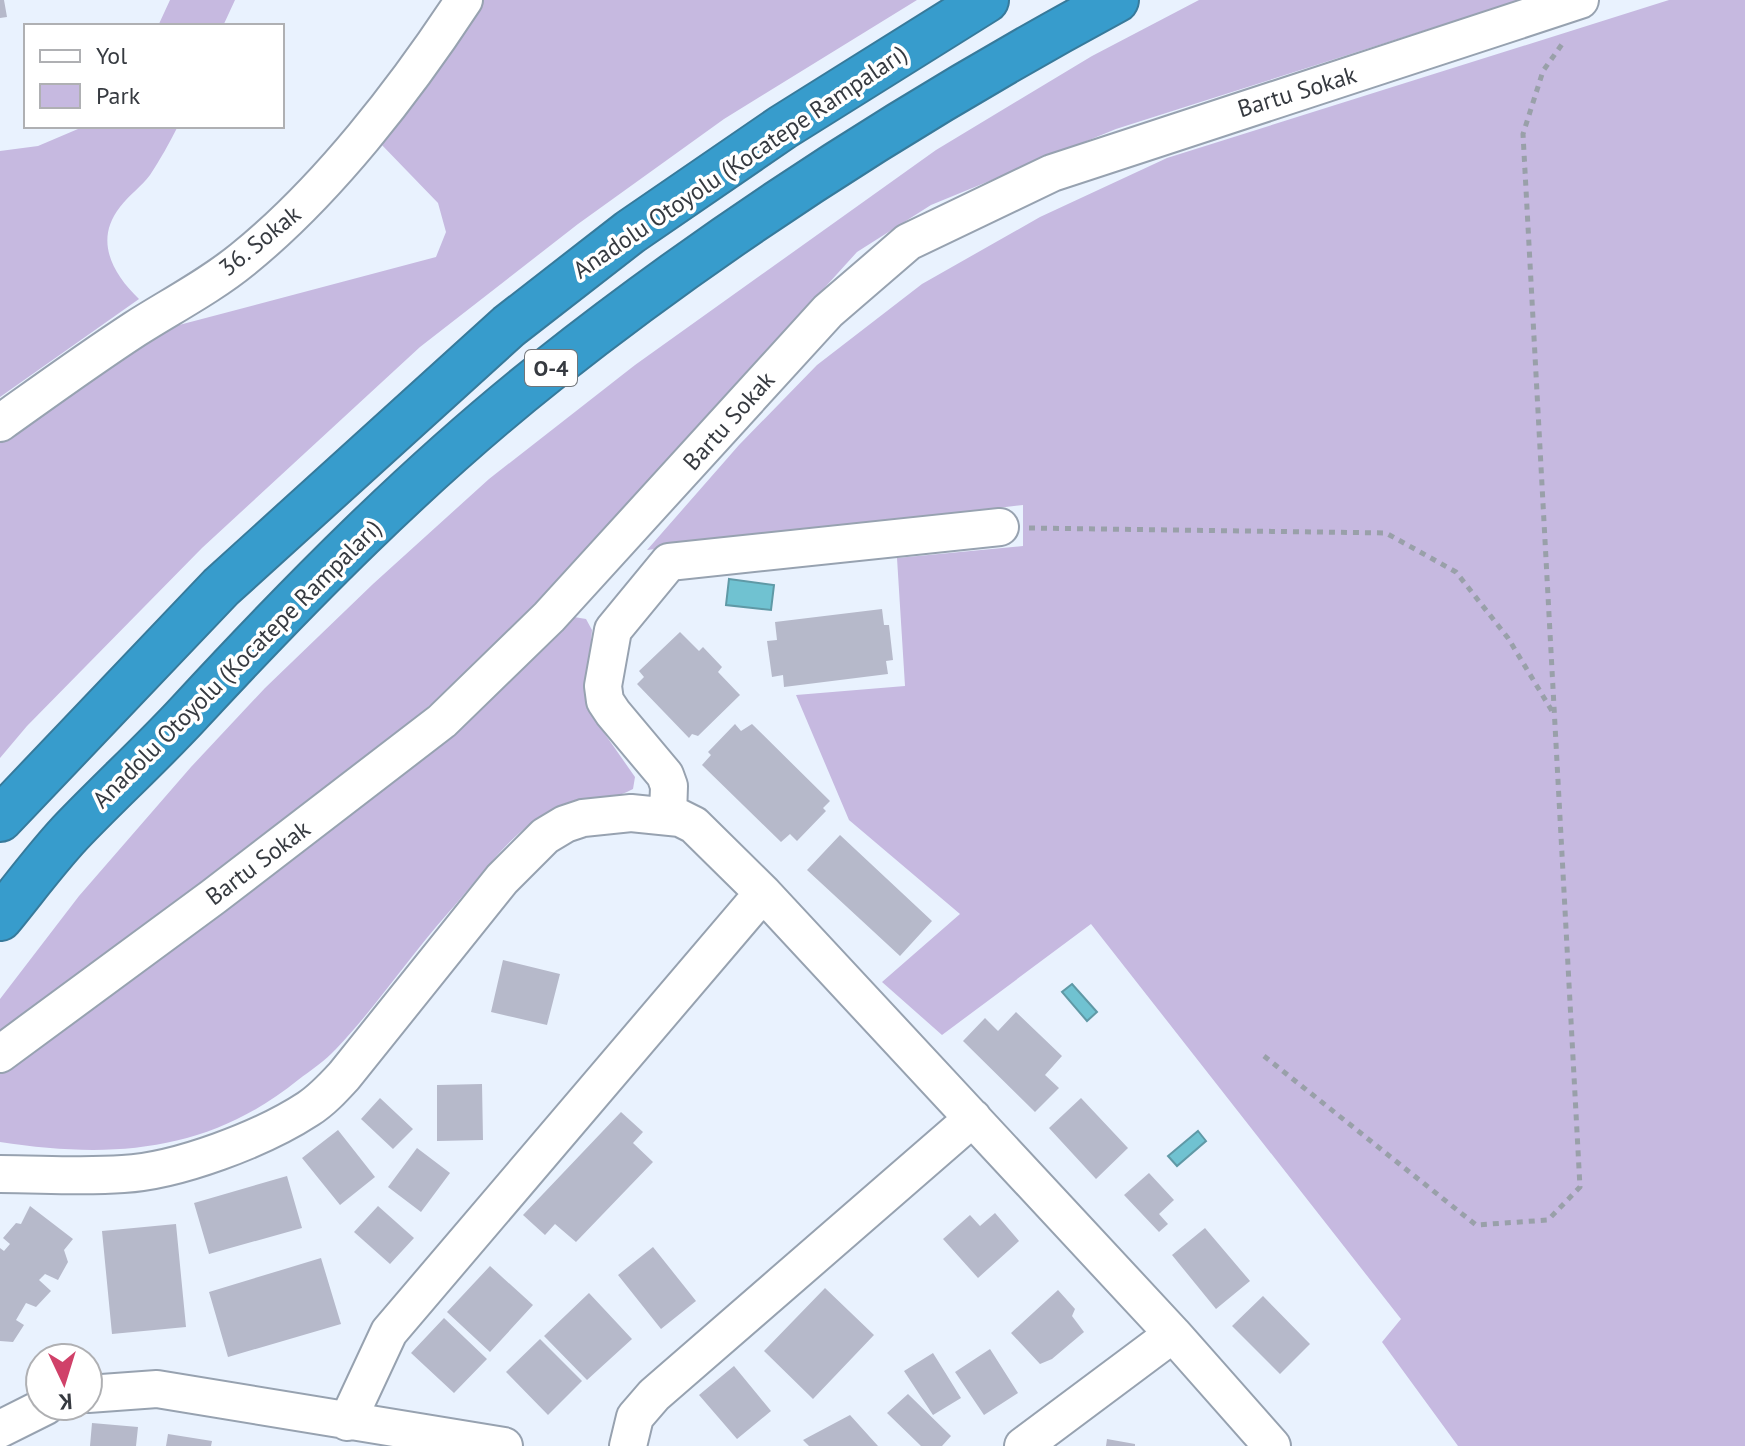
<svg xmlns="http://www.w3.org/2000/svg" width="1745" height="1446" viewBox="0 0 1745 1446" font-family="'PT Sans',sans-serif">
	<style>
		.green { fill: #c6b9e0 }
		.water { fill: #70c2d1; stroke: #5f99a6; stroke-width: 2 }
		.building { fill: #b6b9ca }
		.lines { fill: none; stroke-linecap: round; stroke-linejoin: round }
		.street-casing { stroke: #97a2b0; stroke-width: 40 }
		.highway-casing { stroke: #377a9b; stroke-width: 48 }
		.path { stroke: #99a0a9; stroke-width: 5; stroke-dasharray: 6 6; stroke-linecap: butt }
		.street { stroke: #fff; stroke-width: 36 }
		.highway { stroke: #379ccc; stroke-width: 44 }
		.labels { text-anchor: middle; stroke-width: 7; stroke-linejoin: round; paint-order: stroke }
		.shield { fill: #fff; stroke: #727579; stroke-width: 2 }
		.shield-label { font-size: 22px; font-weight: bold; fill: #363a40 }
		.street-label { font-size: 24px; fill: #363a40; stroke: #fff }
	</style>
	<rect width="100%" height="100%" fill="#e9f2fe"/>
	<path class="green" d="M 170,0 L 235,0 L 223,26 L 158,26 Z
		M 481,0 L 917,0 L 724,119 L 578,224 L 420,347 L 202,548 L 27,726 L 0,758 L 0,438 L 142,343 L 179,325 L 436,257 L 446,232 L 438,203 L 379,142 Z
		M 1199,0 L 1520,0 L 1116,129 L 931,205 L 857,252 L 496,650 L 318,799 L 0,1036 L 0,999 L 79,896 L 191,767 L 265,688 L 373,584 L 489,479 L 635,365 L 936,150 L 1092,56 Z
		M 1669,0 L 1745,0 L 1745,1446 L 1458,1446 L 1382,1342 L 1401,1319 L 1091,924 L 942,1035 L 882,982 L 960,914 L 849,820 L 796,695 L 905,686 L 897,558 L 1023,546 L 1023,505 L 647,550 L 739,445 L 817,365 L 922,284 L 1040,217 L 1167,158 Z
		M 85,126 L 178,126 C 170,142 160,160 150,175 C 142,186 129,195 120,207 C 94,240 112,273 139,299 L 0,397 L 0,151 L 38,146 Z
		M 574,617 L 586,619 L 592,630 L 586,707 L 635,777 L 633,789 C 601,806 562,800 530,824 C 499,848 474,884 448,913 C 409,957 376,1007 336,1049 C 325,1061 311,1070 298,1080 C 208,1153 111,1159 0,1142 L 0,1074 L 323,837 L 446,739 Z"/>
	<path class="water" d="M 729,579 L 774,585 L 771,610 L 726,605 Z
		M 1072,984 L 1097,1012 L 1087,1021 L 1062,992 Z
		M 1198,1131 L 1206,1141 L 1177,1166 L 1168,1156 Z"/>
	<path class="building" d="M 0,0 L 4,0 L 7,17 L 0,18 Z
		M 882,609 L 884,625 L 889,625 L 893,660 L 886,661 L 888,674 L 784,687 L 783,675 L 772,677 L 767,641 L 777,640 L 775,622 Z
		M 680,632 L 699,651 L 703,647 L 722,667 L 718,672 L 740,695 L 698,736 L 692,734 L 689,738 L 637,684 L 644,677 L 639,671 Z
		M 735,724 L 741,731 L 752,724 L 830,801 L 823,808 L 826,811 L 797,841 L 790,834 L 781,842 L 702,765 L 711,755 L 708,752 Z
		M 840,835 L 932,921 L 900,956 L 807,870 Z
		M 503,960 L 560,974 L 547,1025 L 491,1012 Z
		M 1016,1012 L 1062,1056 L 1045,1075 L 1059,1088 L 1035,1112 L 963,1041 L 985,1018 L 998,1031 Z
		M 482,1084 L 483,1140 L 437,1141 L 437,1085 Z
		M 380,1098 L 413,1129 L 393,1149 L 361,1119 Z
		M 1081,1098 L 1128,1148 L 1096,1179 L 1049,1128 Z
		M 621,1112 L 643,1132 L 633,1143 L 653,1162 L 576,1242 L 555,1224 L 545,1235 L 523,1215 Z
		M 338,1130 L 375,1177 L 340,1205 L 302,1158 Z
		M 417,1148 L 450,1173 L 421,1212 L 388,1187 Z
		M 1149,1173 L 1174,1200 L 1159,1214 L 1168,1224 L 1159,1232 L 1124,1195 Z
		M 287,1176 L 302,1228 L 209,1254 L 194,1203 Z
		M 30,1206 L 73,1239 L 64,1250 L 68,1262 L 58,1280 L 45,1274 L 39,1280 L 51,1291 L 36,1307 L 26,1303 L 16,1320 L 24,1325 L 13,1342 L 0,1341 L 0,1248 L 4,1251 L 10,1244 L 3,1238 L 16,1223 L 21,1224 Z
		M 378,1206 L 414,1238 L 390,1264 L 354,1232 Z
		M 995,1213 L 1019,1241 L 978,1278 L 943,1239 L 970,1215 L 980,1226 Z
		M 176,1224 L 186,1327 L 112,1334 L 102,1231 Z
		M 1205,1228 L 1250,1281 L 1216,1309 L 1172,1255 Z
		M 653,1247 L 696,1301 L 661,1329 L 618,1275 Z
		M 321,1258 L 341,1324 L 228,1357 L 209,1292 Z
		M 490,1266 L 533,1305 L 490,1352 L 447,1312 Z
		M 825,1288 L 874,1335 L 813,1399 L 764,1351 Z
		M 1058,1290 L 1075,1309 L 1072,1316 L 1084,1332 L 1052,1359 L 1040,1364 L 1011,1333 Z
		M 589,1293 L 632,1339 L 587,1380 L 544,1336 Z
		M 1263,1296 L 1310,1344 L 1280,1374 L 1232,1326 Z
		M 444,1318 L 487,1359 L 454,1393 L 411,1353 Z
		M 540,1339 L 582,1381 L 548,1415 L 506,1372 Z
		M 990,1349 L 1018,1393 L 984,1415 L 955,1372 Z
		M 933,1353 L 961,1398 L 933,1415 L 904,1371 Z
		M 734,1366 L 771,1411 L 737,1439 L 699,1395 Z
		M 908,1394 L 951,1436 L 942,1446 L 921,1446 L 887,1413 Z
		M 850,1415 L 878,1446 L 809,1446 L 803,1440 Z
		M 92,1423 L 138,1427 L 136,1446 L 90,1446 Z
		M 168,1434 L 212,1441 L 211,1446 L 166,1446 Z
		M 1107,1439 L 1135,1444 L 1135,1446 L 1106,1446 Z"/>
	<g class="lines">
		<g class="street-casing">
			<path id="street" d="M 0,423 C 45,391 89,359 135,329 C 171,306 210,286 243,259 C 327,191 405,90 464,0
				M 668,816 L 669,786 L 665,775 L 613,713 L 605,701 L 603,686 L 613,630 L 669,562 L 1000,527
				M 0,1054 L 213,897 L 442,721 L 549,617 L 828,311 L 908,242 L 1052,173 L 1580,0
				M 0,1174 C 41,1174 82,1177 123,1174 C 178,1171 262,1139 308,1109 C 322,1100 333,1088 344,1076 L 502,879 L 545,836 L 565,824 L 583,818 L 631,813 L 680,818 L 694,825 L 763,893 L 1173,1334
				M 88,1394 L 157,1389 L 504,1446
				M 347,1422 L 389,1332 L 763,893
				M 0,1429 L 46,1406
				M 628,1446 L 635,1417 L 654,1395 L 973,1118
				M 1023,1446 L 1173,1334 L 1272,1446"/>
		</g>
		<g class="highway-casing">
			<path id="highway" d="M 0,819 L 221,587 L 509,326 L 630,232 L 783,127 L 986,0
				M 0,918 C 23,890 45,860 70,833 C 108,793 150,755 188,714 C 300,593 417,474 547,371 C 725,230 916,108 1116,0"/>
		</g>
		<path class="path" d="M 1029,528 L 1386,533 L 1456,572 L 1508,638 L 1552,711
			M 1264,1056 L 1476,1225 L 1548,1220 L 1580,1187 L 1523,134 L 1543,71 L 1565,40"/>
		<use href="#street" class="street"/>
		<use href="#highway" class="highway"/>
	</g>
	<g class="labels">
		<rect class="shield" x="525" y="350" width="52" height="36" rx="6"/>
		<g class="shield-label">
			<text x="551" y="376">O-4</text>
		</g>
		<g class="street-label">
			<text transform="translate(1297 92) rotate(-17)" y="8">Bartu Sokak</text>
			<text transform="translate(740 162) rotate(-34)" y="8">Anadolu Otoyolu (Kocatepe Rampaları)</text>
			<text transform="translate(260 241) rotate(-39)" y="8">36. Sokak</text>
			<text transform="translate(729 421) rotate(-48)" y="8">Bartu Sokak</text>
			<text transform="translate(237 664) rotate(-45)" y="8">Anadolu Otoyolu (Kocatepe Rampaları)</text>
			<text transform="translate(258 863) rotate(-37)" y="8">Bartu Sokak</text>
		</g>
	</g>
	<rect x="24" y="24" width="260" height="104" fill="#ffffff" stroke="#afb0b3" stroke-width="2"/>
	<rect x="40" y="50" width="40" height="12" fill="#ffffff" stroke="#afb0b3" stroke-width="2"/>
	<text x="96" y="64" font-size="24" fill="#363a40">Yol</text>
	<rect x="40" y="84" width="40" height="24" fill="#c6b9e0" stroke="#afb0b3" stroke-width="2"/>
	<text x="96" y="104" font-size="24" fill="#363a40">Park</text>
	<g transform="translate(64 1382) rotate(176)"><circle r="38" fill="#ffffff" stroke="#afb0b3" stroke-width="2"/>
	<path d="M0-6L14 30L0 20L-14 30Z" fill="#d04169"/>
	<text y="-12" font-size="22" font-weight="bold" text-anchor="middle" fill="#363a40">K</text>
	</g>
</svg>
